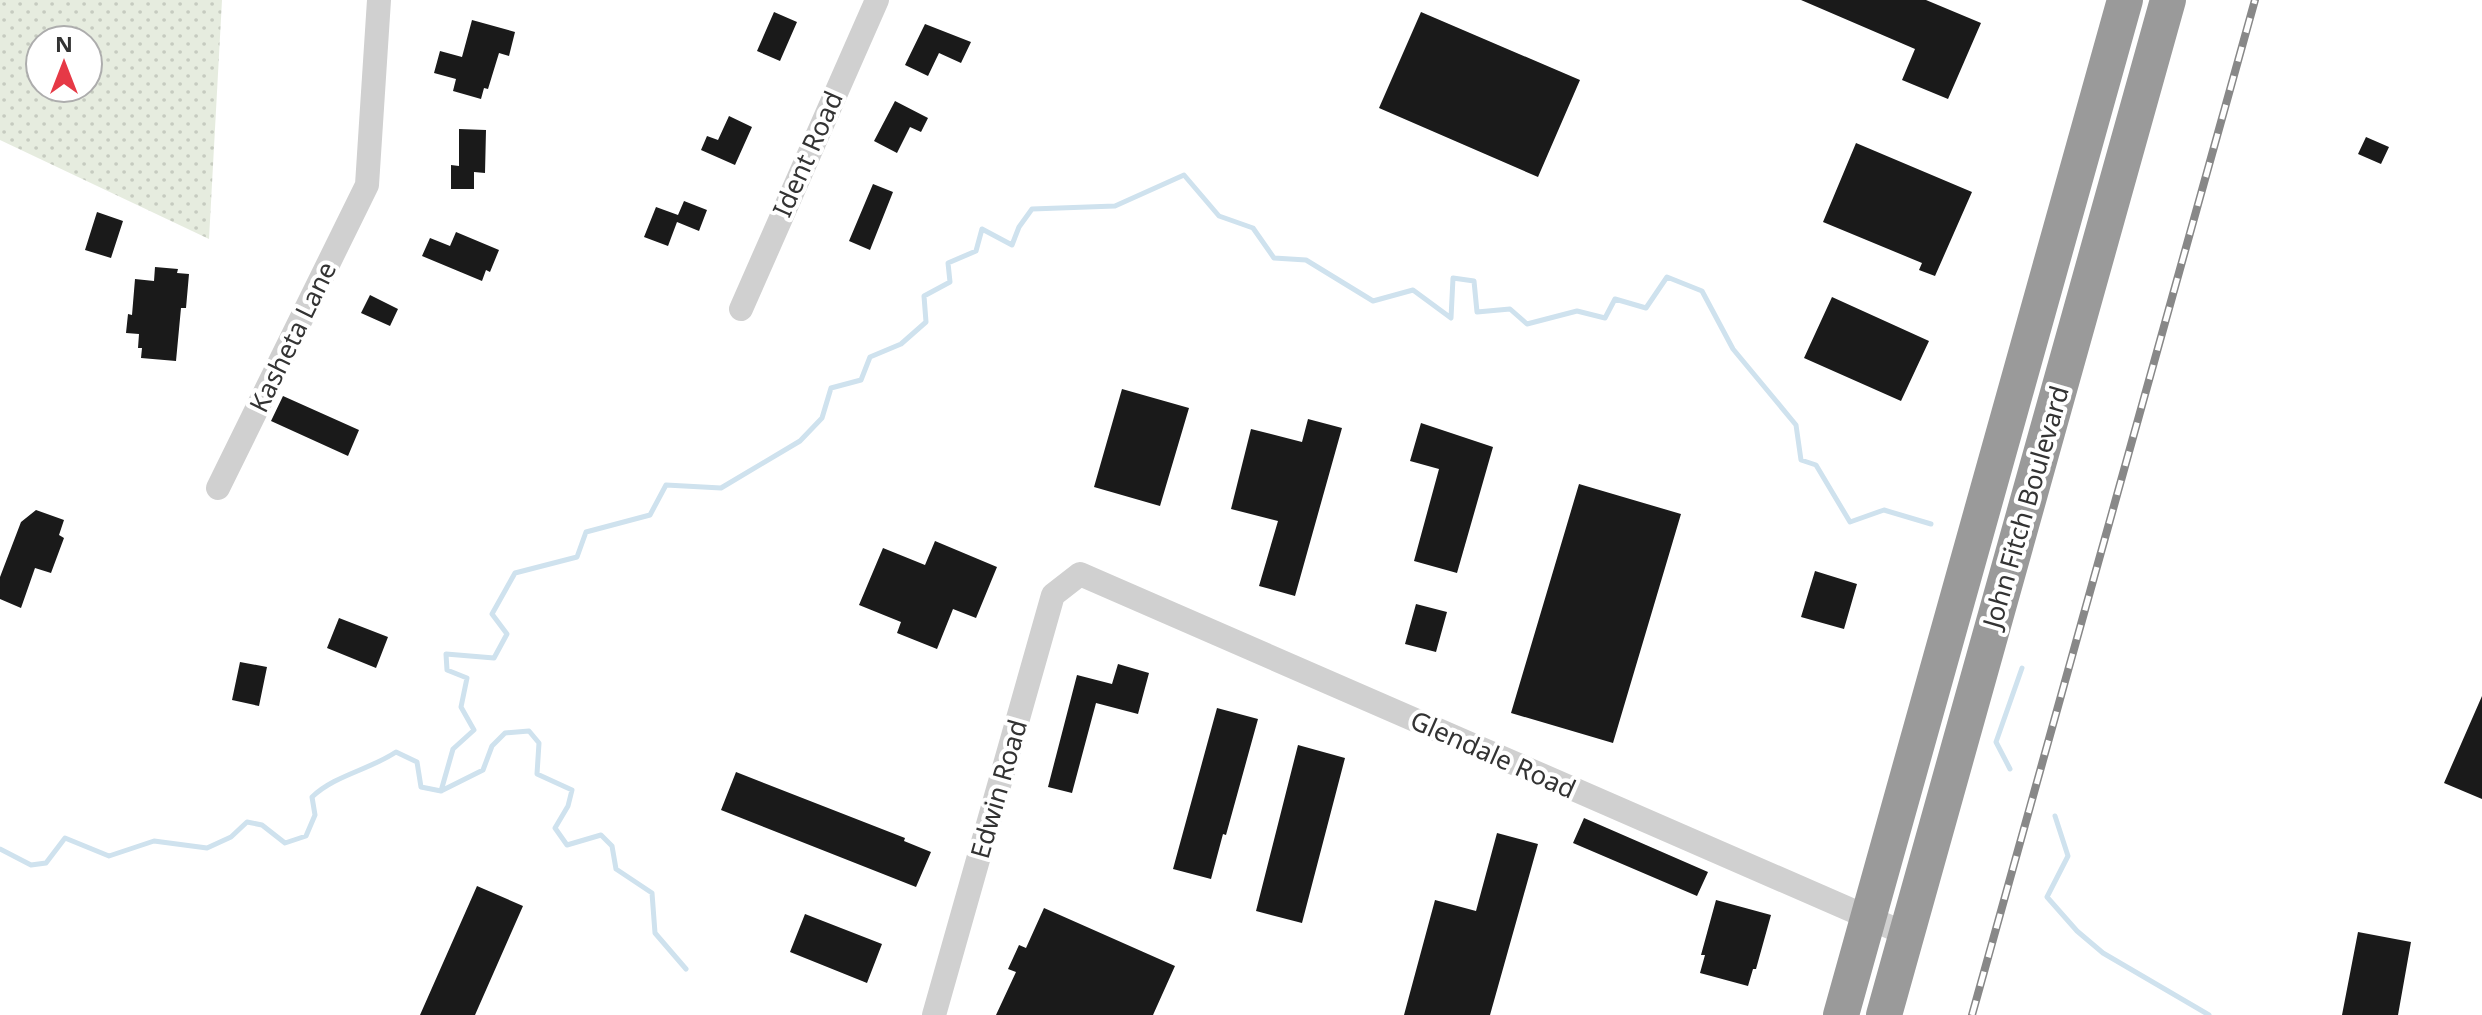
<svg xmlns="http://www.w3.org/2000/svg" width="2482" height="1015" viewBox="0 0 2482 1015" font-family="'Noto Sans',sans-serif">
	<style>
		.park { fill: url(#park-dots); fill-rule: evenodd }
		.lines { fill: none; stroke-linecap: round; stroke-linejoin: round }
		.stream { stroke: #cfe2ee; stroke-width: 5 }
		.building { fill: #1a1a1a }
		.minor { stroke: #d0d0d0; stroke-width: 24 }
		.highway { stroke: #9a9a9a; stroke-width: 36 }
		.rail-casing { stroke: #888; stroke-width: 8 }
		.rail { stroke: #fff; stroke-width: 5; stroke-dasharray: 15; stroke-linecap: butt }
		.labels { text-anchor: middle; stroke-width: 8; stroke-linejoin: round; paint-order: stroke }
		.street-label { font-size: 26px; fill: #333; stroke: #fff }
	</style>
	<defs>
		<pattern id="park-dots" width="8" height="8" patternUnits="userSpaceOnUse" patternTransform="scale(2)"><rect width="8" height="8" fill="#e6ecdf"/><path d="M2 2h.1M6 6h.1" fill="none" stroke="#c6cbc0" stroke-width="1.8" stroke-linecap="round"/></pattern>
	</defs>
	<rect width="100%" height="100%" fill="#fff"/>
	<path class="park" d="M 0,0 L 222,0 L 209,239 L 0,140 ZM 40,40 L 88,40 L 88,88 L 40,88 Z"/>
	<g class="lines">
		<path class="stream" d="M 2010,769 L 1996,742 L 2022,668
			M 441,791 L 453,749 L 474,730 L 461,707 L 467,678 L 447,670 L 446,654 L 494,658 L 507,634 L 492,614 L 515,573 L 577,557 L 586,532 L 650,515 L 666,485 L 721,488 L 800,441 L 822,418 L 831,388 L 861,380 L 870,357 L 901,344 L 926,322 L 924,296 L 950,282 L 948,263 L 976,251 L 982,229 L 1012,245 L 1019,227 L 1032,209 L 1115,206 L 1184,175 L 1219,216 L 1253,228 L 1274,258 L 1306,260 L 1373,301 L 1413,290 L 1451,318 L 1453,278 L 1474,281 L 1477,312 L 1510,309 L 1527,324 L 1577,311 L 1605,318 L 1615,299 L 1646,308 L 1667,277 L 1702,291 L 1733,349 L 1796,425 L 1801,460 L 1816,465 L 1850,522 L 1884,510 L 1931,524
			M 441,791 L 483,770 L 492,746 L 505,733 L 529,731 L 539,743 L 537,774 L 572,790 L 568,806 L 555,828 L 567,845 L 601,835 L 612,846 L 616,869 L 652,893 L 655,933 L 686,969
			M 2055,816 L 2068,856 L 2047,897 L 2077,931 L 2103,953 L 2209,1015
			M 0,849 L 31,865 L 46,863 L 65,838 L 109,856 L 154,841 L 207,848 L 231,837 L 247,822 L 262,825 L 285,843 L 306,836 L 315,815 L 312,797 C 335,775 369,770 396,752 L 417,762 L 421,787 L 441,791"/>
	</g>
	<path class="building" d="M 1801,0 L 1926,0 L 1981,23 L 1948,99 L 1902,80 L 1915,49 Z
		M 774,12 L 797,22 L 780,61 L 757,51 Z
		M 1421,12 L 1580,80 L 1538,177 L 1379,108 Z
		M 472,20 L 515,32 L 509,56 L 499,53 L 488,89 L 484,88 L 481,99 L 453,91 L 456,79 L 434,73 L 440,51 L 462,57 Z
		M 925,24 L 971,42 L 961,63 L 939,53 L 928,76 L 905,65 Z
		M 895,101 L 928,118 L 921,132 L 910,127 L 897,153 L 874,141 Z
		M 729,116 L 752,127 L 735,165 L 701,150 L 707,136 L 718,140 Z
		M 459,129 L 486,130 L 485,173 L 474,172 L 474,189 L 451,189 L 451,165 L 459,166 Z
		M 2366,137 L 2389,147 L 2381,164 L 2358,154 Z
		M 1856,143 L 1972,192 L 1935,276 L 1919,270 L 1922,263 L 1823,222 Z
		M 873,184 L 893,192 L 870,250 L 849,241 Z
		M 684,201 L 707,210 L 699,231 L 677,222 L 668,246 L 644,237 L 656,207 L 678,215 Z
		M 97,212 L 123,221 L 111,258 L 85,250 Z
		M 456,232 L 499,250 L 490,272 L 486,270 L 482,281 L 422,256 L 430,238 L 450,246 Z
		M 155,267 L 178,269 L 177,273 L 189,274 L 186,308 L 181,308 L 176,361 L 141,358 L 142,348 L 138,348 L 139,334 L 126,333 L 128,314 L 132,315 L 135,279 L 154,281 Z
		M 370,295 L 398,309 L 390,326 L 361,313 Z
		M 1832,297 L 1929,341 L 1901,401 L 1804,358 Z
		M 1122,389 L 1189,408 L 1160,506 L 1094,487 Z
		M 283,396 L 359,430 L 348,456 L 271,421 Z
		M 1308,419 L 1342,428 L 1295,596 L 1259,586 L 1278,521 L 1231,509 L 1251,429 L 1302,442 Z
		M 1421,423 L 1493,447 L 1457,573 L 1414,561 L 1439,469 L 1410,461 Z
		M 1579,484 L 1681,514 L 1613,743 L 1511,713 Z
		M 36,510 L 64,520 L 59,535 L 64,538 L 51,573 L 35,568 L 21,608 L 0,599 L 0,577 L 21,522 Z
		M 935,541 L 997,567 L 976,618 L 953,609 L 937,649 L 897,633 L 901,622 L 859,605 L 883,548 L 925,565 Z
		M 1815,571 L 1857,584 L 1844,629 L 1801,617 Z
		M 1416,604 L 1447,612 L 1436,652 L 1405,644 Z
		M 339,618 L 388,637 L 376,668 L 327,648 Z
		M 240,662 L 267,667 L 259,706 L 232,700 Z
		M 1118,664 L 1149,673 L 1138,714 L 1096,703 L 1072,793 L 1048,787 L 1077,675 L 1112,684 Z
		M 2482,696 L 2482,799 L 2444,783 Z
		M 1217,708 L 1258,719 L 1226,835 L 1223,834 L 1211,879 L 1173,869 Z
		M 1298,745 L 1345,758 L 1302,923 L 1256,911 Z
		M 736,772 L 905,838 L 904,841 L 931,852 L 916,887 L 721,810 Z
		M 1584,818 L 1708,872 L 1697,896 L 1573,843 Z
		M 1497,833 L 1538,844 L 1490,1015 L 1404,1015 L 1435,900 L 1476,911 Z
		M 477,886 L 523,906 L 475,1015 L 420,1015 Z
		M 1716,900 L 1771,915 L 1756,969 L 1753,969 L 1748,986 L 1700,973 L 1705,955 L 1701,955 Z
		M 1044,908 L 1175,966 L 1153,1015 L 996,1015 L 1016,972 L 1008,969 L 1019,945 L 1026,948 Z
		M 805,914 L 882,944 L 867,983 L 790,952 Z
		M 2358,932 L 2411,942 L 2398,1015 L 2342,1015 Z"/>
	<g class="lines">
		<path class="minor" d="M 741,309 L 877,0
			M 218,488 L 367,185 L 379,0
			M 934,1015 L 1053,595 L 1080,574 L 1906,934"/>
		<path class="highway" d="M 1841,1015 L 2125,0
			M 1884,1015 L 2168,0"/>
		<g class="rail-casing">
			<path id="rail" d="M 1972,1015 L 2255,0"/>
		</g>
		<use href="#rail" class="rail"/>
	</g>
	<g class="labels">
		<g class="street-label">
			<text transform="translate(808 154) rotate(-66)" y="9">Ident Road</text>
			<text transform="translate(293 337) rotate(-64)" y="9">Kasheta Lane</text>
			<text transform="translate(2026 507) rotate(-74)" y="9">John Fitch Boulevard</text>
			<text transform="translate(1493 755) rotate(24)" y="9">Glendale Road</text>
			<text transform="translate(999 789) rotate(-74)" y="9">Edwin Road</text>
		</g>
	</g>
	<g transform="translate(64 64)"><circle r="38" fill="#ffffff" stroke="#adadad" stroke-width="2"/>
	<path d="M0-6L14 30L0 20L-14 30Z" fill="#e63946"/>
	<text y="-12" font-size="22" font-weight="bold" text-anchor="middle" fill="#333333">N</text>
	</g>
</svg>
